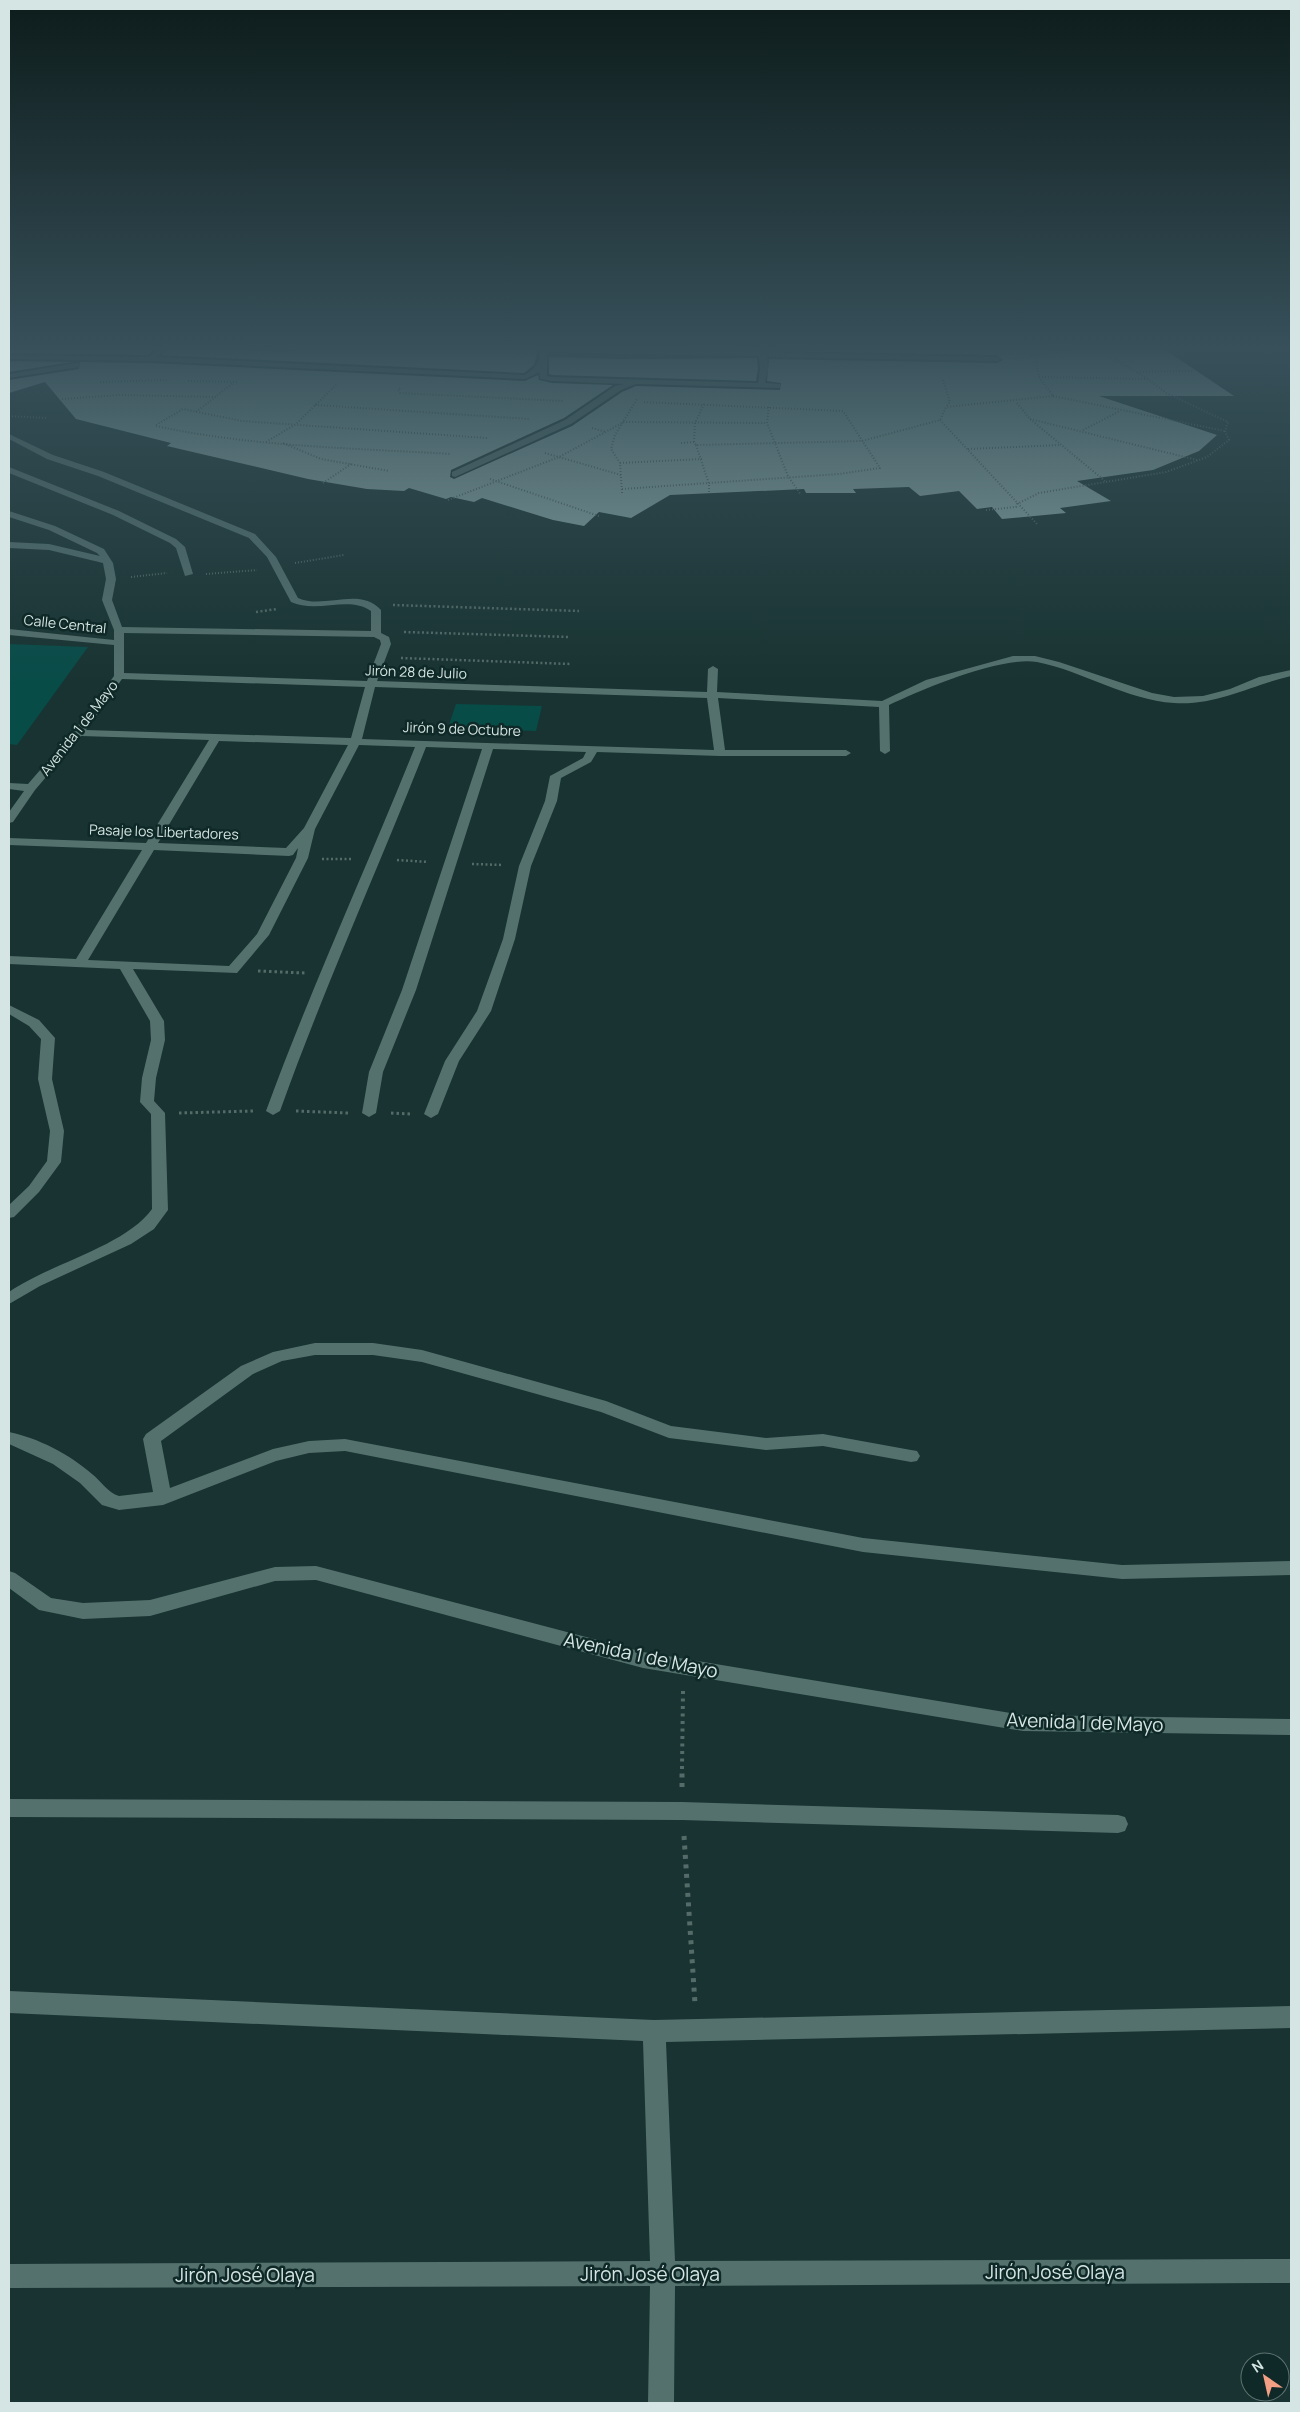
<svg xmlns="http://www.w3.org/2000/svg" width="1300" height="2412" viewBox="0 0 1300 2412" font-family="Manrope,sans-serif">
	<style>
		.green { fill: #084c48 }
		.building { fill: #8facaa }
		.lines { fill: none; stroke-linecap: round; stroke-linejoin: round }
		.path-far4 { stroke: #546b69; stroke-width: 2; stroke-dasharray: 1 2; stroke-linecap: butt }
		.path-far3 { stroke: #546b69; stroke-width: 2.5; stroke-dasharray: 2 2.5; stroke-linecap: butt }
		.path-far2 { stroke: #546b69; stroke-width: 3; stroke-dasharray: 2.5 3; stroke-linecap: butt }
		.path-far1 { stroke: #546b69; stroke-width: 4; stroke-dasharray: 3 4.5; stroke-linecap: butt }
		.path { stroke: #546b69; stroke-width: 5; stroke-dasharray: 4 5.5; stroke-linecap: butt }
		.minor { fill: #55716e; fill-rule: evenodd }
		.labels { text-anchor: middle; stroke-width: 5; stroke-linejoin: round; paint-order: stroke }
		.far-street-label { font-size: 14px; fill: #d5e5e3; stroke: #0e2927 }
		.near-street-label { font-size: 19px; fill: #d5e5e3; stroke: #0e2927 }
	</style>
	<rect width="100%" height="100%" fill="#183331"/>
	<path class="green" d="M 9,644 L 88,647 L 17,745 L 9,744 Z
		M 456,704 L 542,706 L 536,731 L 448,728 Z"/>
	<path class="building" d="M 9,345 L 159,345 L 148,355 L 9,353 Z
		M 310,345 L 536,345 L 537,354 L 534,365 L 524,373 L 162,355 L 171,346 L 282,352 L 302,350 Z
		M 719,345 L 1158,345 L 1234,396 L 1099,396 L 1217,435 L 1199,451 L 1153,470 L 1077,481 L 1111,501 L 1060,508 L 1066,513 L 1002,519 L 992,507 L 977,509 L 959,491 L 920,496 L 909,487 L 853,489 L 856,493 L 806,493 L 804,489 L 670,495 L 631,518 L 599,512 L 584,526 L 553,520 L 482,498 L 474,502 L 451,497 L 446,499 L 409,488 L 404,491 L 367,489 L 308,479 L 167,446 L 171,443 L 76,419 L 45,382 L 9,393 L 9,380 L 79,369 L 80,362 L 151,363 L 525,381 L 538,375 L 539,380 L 552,383 L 613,385 L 564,418 L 451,470 L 450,477 L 454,479 L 572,426 L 622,392 L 636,386 L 780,390 L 781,383 L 767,381 L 769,359 L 997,363 L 1003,360 L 997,355 L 720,350 Z
		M 549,357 L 623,359 L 757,358 L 758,369 L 756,381 L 552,375 L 549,374 Z
		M 9,361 L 72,362 L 9,372 Z"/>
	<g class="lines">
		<path class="path-far4" d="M 1014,359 L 1068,350 L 1157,345
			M 1137,372 L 1194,371
			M 1039,377 L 1148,379
			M 943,380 L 950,402 L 946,407
			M 188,381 L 239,382
			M 100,382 L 169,380
			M 400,388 L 398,390 L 400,393 L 563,401
			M 1053,396 L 1225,431
			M 62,399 L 120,395 L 217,397
			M 1017,403 L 1030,419 L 1105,481
			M 315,405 L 529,419
			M 769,407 L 767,423 L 788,476 L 801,495
			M 196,412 L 233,383
			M 9,416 L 46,418
			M 1030,419 L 1197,460
			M 940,420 L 1038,525
			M 156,425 L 183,409 L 242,421 L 487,438
			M 156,426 C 253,447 353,448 451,454
			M 592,428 L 606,432
			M 1083,430 L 1120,411
			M 266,442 L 296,424 L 336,385
			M 694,442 L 695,423 L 704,404
			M 283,443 L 321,459 L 389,471
			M 681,443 L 694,442 L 696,445 L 862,441 L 940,420 L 946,407 L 1053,396 L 1039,377 L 1035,356
			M 696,445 L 709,484 L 709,493
			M 968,449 L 1061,445
			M 545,453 L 621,475
			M 620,463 L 702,459
			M 490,479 L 599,516
			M 323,483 L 351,464
			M 622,489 L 839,474 L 880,468 L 843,411 L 642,402
			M 622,493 L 620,463 L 611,449 L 615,435 L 637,399
			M 448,500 L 559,457 L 624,422 L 767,423
			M 986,510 L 1016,507 L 1017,504 L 1039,493 L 1166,472 L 1207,457 L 1229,440 L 1225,431 L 1228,422 L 1166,393 L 1148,379 L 1100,350
			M 295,563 L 344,555
			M 206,574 L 257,570
			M 131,577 L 167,573"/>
		<path class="path-far3" d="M 393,605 L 579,611
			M 256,612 L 277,609
			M 404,632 L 570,637
			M 401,658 L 571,664
			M 322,859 L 353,859
			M 397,860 L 428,862
			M 472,864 L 503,865"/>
		<path class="path-far2" d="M 258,971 L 305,973
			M 296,1111 L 348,1113
			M 179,1113 L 253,1111
			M 391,1113 L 410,1114"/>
		<path class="path-far1" d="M 682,1769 L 683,1691"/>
		<path class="path" d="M 682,1787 L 682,1768
			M 684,1836 L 695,2004"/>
		<path class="minor" d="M 162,345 L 170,345 L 157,357 L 524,375 C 537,369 542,358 538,345 L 546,345 L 546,348 L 997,357 L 1001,359 L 997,361 L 767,357 L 768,369 L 765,383 L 780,384 L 780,388 L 636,384 L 621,390 L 571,424 L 455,477 L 452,476 L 452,472 L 565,420 L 615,386 L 624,384 L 552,381 L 540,379 L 539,372 L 525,379 L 151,361 L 9,359 L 9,355 L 149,357 ZM 547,352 L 759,356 L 760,369 L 758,383 L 552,377 L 547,376 Z
			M 76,363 L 79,363 L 79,367 L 9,378 L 9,374 Z
			M 9,434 L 53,455 L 104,472 L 255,534 L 276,557 L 298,598 C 324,610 359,586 381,610 L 381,633 L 389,637 L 391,644 L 377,681 L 707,692 L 708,669 L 713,666 L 718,669 L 717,692 L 882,701 L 926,680 L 1013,656 L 1035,656 L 1059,662 L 1152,693 L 1174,697 L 1203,696 L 1230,689 L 1259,677 L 1291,670 L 1291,676 C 1252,685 1216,706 1174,703 C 1126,700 1083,671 1037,662 C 1000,656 923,689 889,705 L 890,751 L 885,754 L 880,751 L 879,707 L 718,698 L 725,750 L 846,750 L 851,753 L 846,756 L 720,756 L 597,752 L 591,762 L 561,778 L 557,801 L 531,866 L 515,939 L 491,1011 L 459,1061 L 438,1114 L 431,1118 L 424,1114 L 445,1061 L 477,1011 L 503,939 L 519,866 L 545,801 L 550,776 L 583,758 L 586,752 L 493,749 L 416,990 L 383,1072 L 376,1113 L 369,1117 L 362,1113 L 369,1072 L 402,990 L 482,749 L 426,747 C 378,869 324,988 280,1111 L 273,1115 L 266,1111 C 311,988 366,869 415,747 L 359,745 L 315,829 L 308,858 L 269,935 L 237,973 L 133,969 L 164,1021 L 165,1040 L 156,1078 L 154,1101 L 165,1113 L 168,1210 L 154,1229 L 131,1244 L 40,1286 L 9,1304 L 9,1292 C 49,1264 126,1246 152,1209 L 151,1114 L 140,1102 L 142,1078 L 151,1040 L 150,1021 L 120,969 L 9,964 L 9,956 L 76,959 L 142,850 L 9,845 L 9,838 L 146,843 L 209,740 L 81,736 L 35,790 L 13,822 L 9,823 L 9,812 L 24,791 L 9,789 L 9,783 L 28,784 L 74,731 L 114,676 L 114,645 L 9,635 L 9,629 L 114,640 L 114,630 L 102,600 L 106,579 L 103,563 L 49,550 L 9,548 L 9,542 L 49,544 L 100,556 L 97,553 L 49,530 L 9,517 L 9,511 L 55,526 L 104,549 L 113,563 L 116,579 L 112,600 L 122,627 L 371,631 L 371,611 C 349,595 317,614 291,602 L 267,557 L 249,538 L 98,476 L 47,459 L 9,439 ZM 124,633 L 374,637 L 380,640 L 381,644 L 367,681 L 124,673 ZM 122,679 L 365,687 L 351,738 L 86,730 ZM 375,687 L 707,698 L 714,750 L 362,739 ZM 219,741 L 348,745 L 304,828 L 286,848 L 158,843 ZM 298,848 L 296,858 L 257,934 L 229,966 L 88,960 L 154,850 L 289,856 L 293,855 Z
			M 9,467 L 119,511 L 176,539 L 185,547 L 193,574 L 185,576 L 176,548 L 170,543 L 113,515 L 9,473 Z
			M 9,1005 L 39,1020 L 55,1038 L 52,1079 L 64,1131 L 61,1162 L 39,1192 L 14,1217 L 9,1218 L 9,1205 L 29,1186 L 47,1161 L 50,1131 L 38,1079 L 41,1039 L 29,1026 L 9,1014 Z
			M 315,1343 L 373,1343 L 422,1350 L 606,1401 L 671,1426 L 766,1438 L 823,1434 L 911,1450 L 917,1451 L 920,1456 L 917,1461 L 911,1462 L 823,1446 L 766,1450 L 669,1438 L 601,1412 L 422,1362 L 373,1355 L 315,1355 L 282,1361 L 253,1374 L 161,1441 L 170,1488 L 273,1449 L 309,1441 L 345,1439 L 863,1538 L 1122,1565 L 1291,1561 L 1291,1575 L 1122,1579 L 863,1552 L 345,1451 L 309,1453 L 276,1461 L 163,1505 L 119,1510 L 102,1505 L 80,1483 L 53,1464 L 9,1444 L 9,1432 C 38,1438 69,1454 92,1474 C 101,1481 108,1493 119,1496 L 153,1492 L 143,1439 L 146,1434 L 241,1366 L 273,1352 Z
			M 316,1566 L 643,1652 L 1023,1715 L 1291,1719 L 1291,1735 L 1023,1731 L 643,1668 L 316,1580 L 275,1581 L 150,1616 L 83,1619 L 39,1610 L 9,1588 L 9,1571 L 15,1573 L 51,1598 L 83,1603 L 150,1600 L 275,1567 Z
			M 9,1799 L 682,1802 L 1118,1815 L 1125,1817 L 1128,1824 L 1125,1831 L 1118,1833 L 682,1820 L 9,1817 Z
			M 9,1991 L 654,2020 L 1291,2006 L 1291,2028 L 666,2042 L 675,2261 L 1291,2259 L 1291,2283 L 675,2286 L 674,2403 L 648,2403 L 650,2286 L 9,2288 L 9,2264 L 650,2261 L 643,2041 L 9,2013 Z"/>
	</g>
	<linearGradient id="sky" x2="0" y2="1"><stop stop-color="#0d1c1b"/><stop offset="0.51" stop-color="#37505a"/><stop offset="1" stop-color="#37505a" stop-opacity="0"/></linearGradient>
	<rect width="1300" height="683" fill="url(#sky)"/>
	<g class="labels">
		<g class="far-street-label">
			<text transform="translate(65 624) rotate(6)" y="5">Calle Central</text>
			<text transform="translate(416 672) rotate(2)" y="5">Jirón 28 de Julio</text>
			<text transform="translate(79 728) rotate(-52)" y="5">Avenida 1 de Mayo</text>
			<text transform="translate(462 729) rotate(2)" y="5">Jirón 9 de Octubre</text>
			<text transform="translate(164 832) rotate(2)" y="5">Pasaje los Libertadores</text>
		</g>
		<g class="near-street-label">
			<text transform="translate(641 1655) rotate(12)" y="7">Avenida 1 de Mayo</text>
			<text transform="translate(1085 1722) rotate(2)" y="7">Avenida 1 de Mayo</text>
			<text x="1055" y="2279">Jirón José Olaya</text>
			<text x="650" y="2281">Jirón José Olaya</text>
			<text x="245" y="2282">Jirón José Olaya</text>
		</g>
	</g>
	<rect width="1300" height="2412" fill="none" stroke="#d5e5e3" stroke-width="20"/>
	<g transform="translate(1265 2377) rotate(326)"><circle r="24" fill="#0e2927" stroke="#5e7472"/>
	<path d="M0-4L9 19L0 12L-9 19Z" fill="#f39f83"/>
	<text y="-8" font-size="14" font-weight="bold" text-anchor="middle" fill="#d5e5e3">N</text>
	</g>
</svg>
